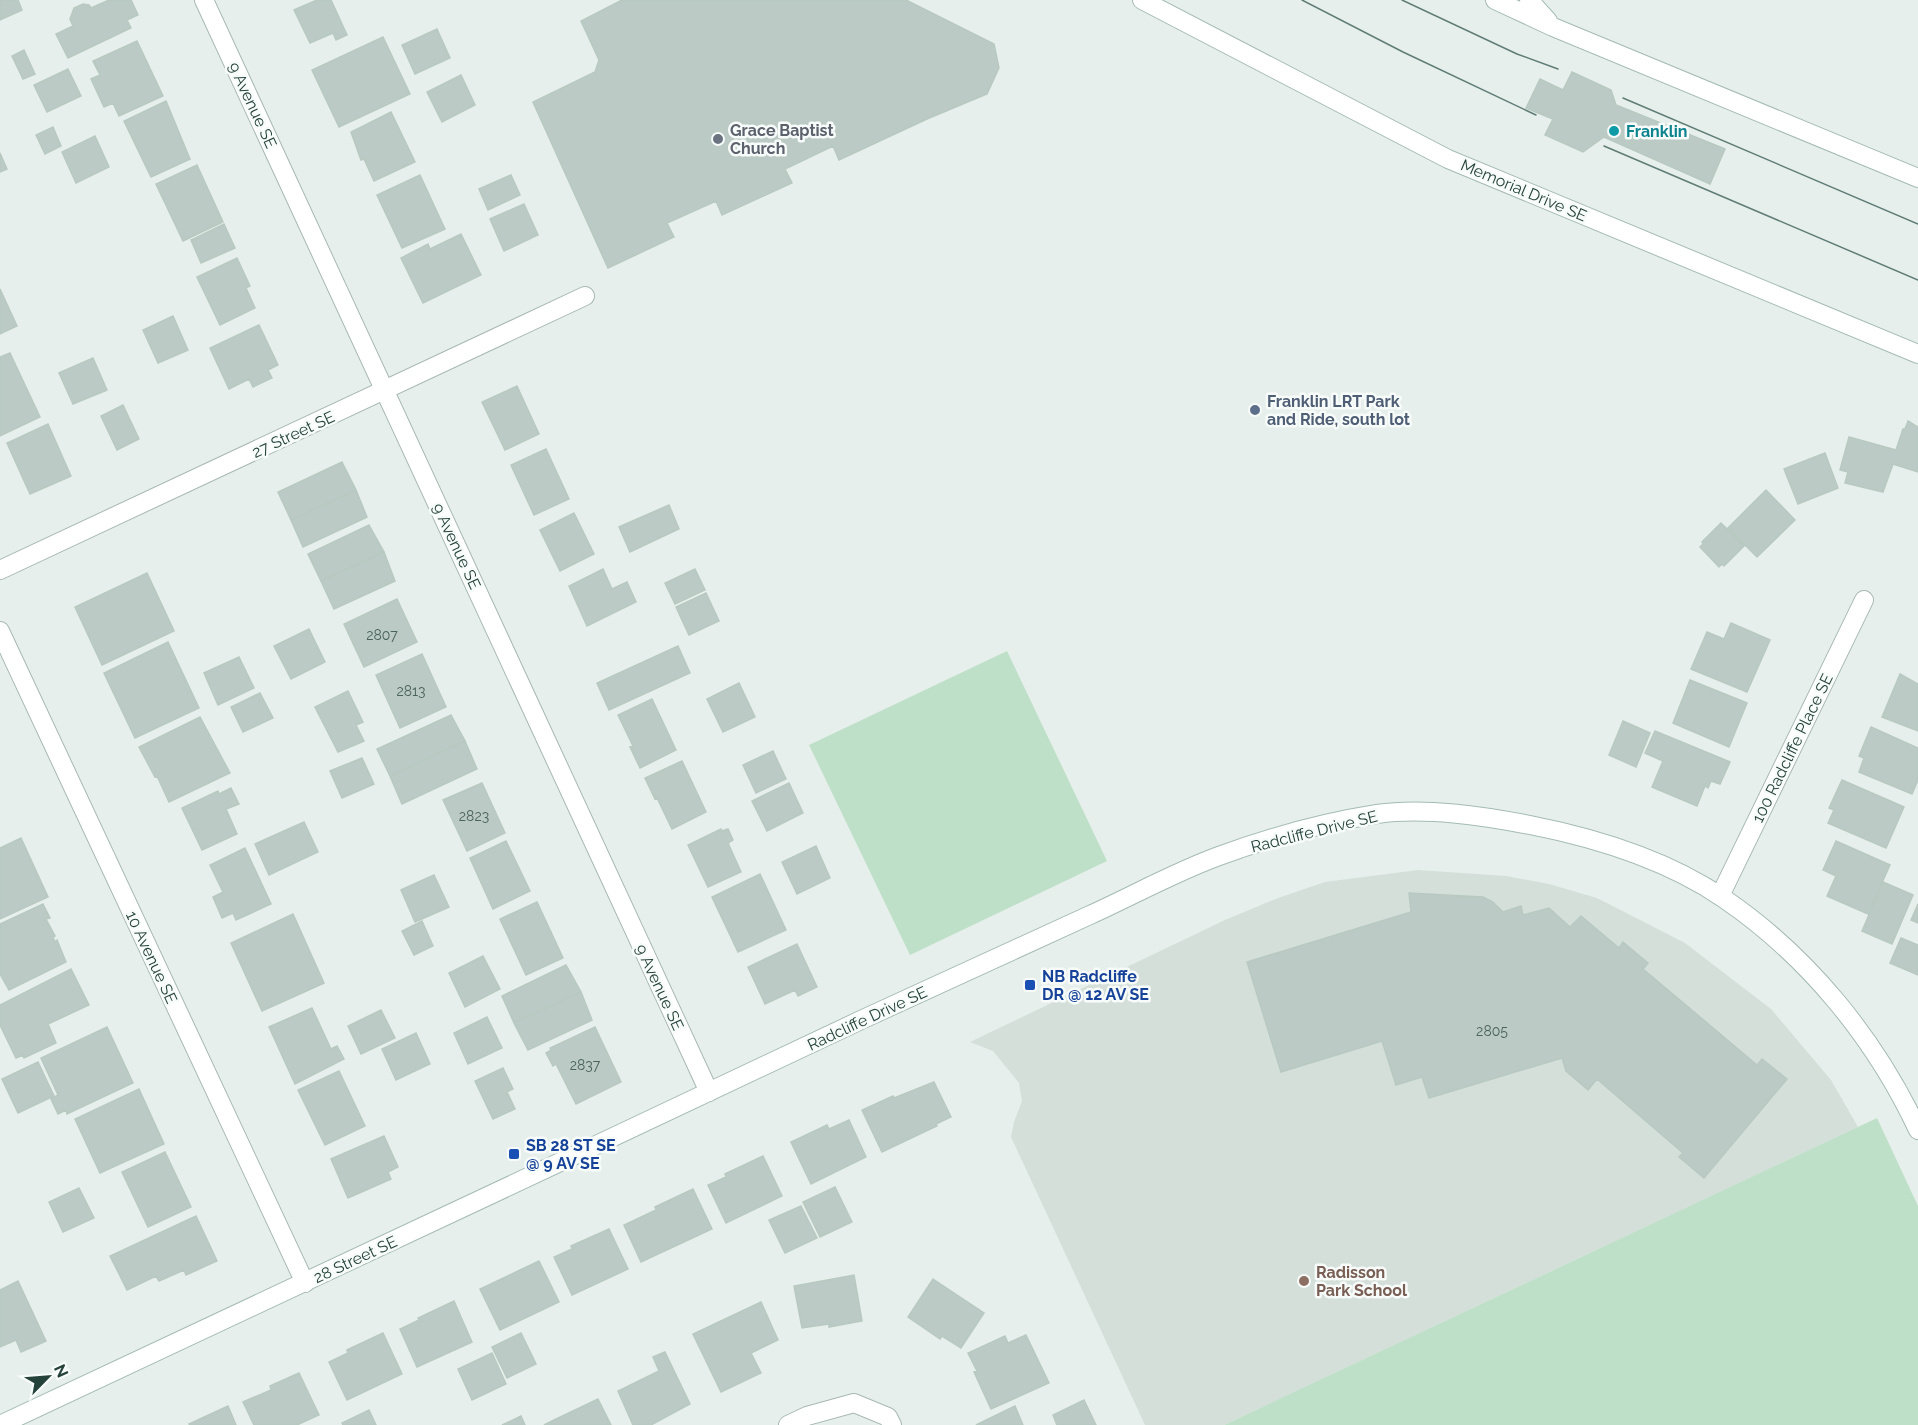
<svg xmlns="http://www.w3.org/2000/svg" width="1918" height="1425" viewBox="0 0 1918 1425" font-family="Raleway,sans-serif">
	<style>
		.built { fill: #d4dfda }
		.green { fill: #bfe0c8 }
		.building { fill: #bbcac4; stroke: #b8c9c2; stroke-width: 1.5 }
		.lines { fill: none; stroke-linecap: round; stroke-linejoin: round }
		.street-casing { stroke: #a8b8b2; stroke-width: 20 }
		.secondary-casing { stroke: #a4bbb3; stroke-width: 20 }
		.street { stroke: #fff; stroke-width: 18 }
		.secondary { stroke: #fff; stroke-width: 18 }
		.tram { stroke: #5f7d75; stroke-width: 1.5 }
		.culture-dot { fill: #0f9aa8; stroke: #f7fbf9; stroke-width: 2 }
		.worship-dot { fill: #6b7280; stroke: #f7fbf9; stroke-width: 2 }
		.service-dot { fill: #5c6f8a; stroke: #f7fbf9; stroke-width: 2 }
		.transit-dot { fill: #1a4fb4; stroke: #f7fbf9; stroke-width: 2 }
		.education-dot { fill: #8d6e63; stroke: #f7fbf9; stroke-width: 2 }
		.labels { text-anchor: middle; stroke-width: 5; stroke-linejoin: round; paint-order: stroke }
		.number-label { font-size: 14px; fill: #4a645c }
		.street-label { font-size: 16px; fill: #24423a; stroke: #f7fbf9 }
		.worship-label { font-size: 16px; font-weight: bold; fill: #5b616d; stroke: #f7fbf9; text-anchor: start }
		.culture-label { font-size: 16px; font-weight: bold; fill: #0d838f; stroke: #f7fbf9; text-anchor: start }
		.service-label { font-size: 16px; font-weight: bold; fill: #4e5e75; stroke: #f7fbf9; text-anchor: start }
		.transit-label { font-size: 16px; font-weight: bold; fill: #164399; stroke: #f7fbf9; text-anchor: start }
		.education-label { font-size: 16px; font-weight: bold; fill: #785e54; stroke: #f7fbf9; text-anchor: start }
	</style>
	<rect width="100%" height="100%" fill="#e6efeb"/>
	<path class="built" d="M 1418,870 L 1506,876 L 1549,884 L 1597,898 L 1685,943 L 1771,1009 L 1831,1080 L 1858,1127 L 1224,1425 L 1145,1425 L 1011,1137 L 1014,1122 L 1022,1101 L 1019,1083 L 993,1051 L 970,1042 L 1225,920 L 1278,898 L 1325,882 Z"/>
	<path class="green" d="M 1007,651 L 1107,861 L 910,955 L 809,745 Z
		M 1877,1118 L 1918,1206 L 1918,1425 L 1224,1425 Z"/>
	<path class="building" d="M 0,0 L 18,0 L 22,10 L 0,20 Z
		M 109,0 L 131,0 L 138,15 L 127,20 L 131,28 L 68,58 L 56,34 L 73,26 L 70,19 L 74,8 L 83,4 L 89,5 L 91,8 Z
		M 317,0 L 331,0 L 347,35 L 336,40 L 333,33 L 310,43 L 294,10 Z
		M 622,0 L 906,0 L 994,44 L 999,68 L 987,94 L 927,119 L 839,160 L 833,146 L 785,169 L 792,183 L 722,215 L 716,201 L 667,223 L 674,237 L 608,268 L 533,102 L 595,72 L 599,60 L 581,21 Z
		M 437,29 L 450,58 L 415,74 L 402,45 Z
		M 383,37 L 410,94 L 339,127 L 312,70 Z
		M 137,41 L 163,96 L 119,116 L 113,103 L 104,107 L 91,79 L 100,75 L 93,61 Z
		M 24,50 L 35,74 L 23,79 L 12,56 Z
		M 68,69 L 81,96 L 47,112 L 34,85 Z
		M 1572,72 L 1611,90 L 1616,105 L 1725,149 L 1710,184 L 1604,137 L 1583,152 L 1545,135 L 1553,119 L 1526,108 L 1540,79 L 1563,90 Z
		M 461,75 L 475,105 L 442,122 L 427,92 Z
		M 166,101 L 190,159 L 151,177 L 124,121 Z
		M 391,112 L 415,162 L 374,181 L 364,159 L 361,160 L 351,132 Z
		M 53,127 L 61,146 L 45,154 L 36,135 Z
		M 95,136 L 109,167 L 76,183 L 62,152 Z
		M 0,153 L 7,169 L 0,172 Z
		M 197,165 L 223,222 L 183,241 L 156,184 Z
		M 420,175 L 445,229 L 402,248 L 377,195 Z
		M 511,175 L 520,195 L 488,210 L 479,189 Z
		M 524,204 L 538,235 L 504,251 L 490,219 Z
		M 224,224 L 235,248 L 201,263 L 191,240 Z
		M 461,234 L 481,275 L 423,303 L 401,258 L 428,244 L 430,249 Z
		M 237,258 L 250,286 L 246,288 L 255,308 L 220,325 L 197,277 Z
		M 0,289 L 17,326 L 0,334 Z
		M 173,316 L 188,350 L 158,363 L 143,330 Z
		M 259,325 L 278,365 L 268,370 L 272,378 L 253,387 L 249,379 L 229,389 L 210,348 Z
		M 10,353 L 40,417 L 0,436 L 0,357 Z
		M 93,358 L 107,390 L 73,404 L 59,373 Z
		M 517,386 L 539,434 L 505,450 L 482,402 Z
		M 123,405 L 139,439 L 117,450 L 101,416 Z
		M 1908,421 L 1918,427 L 1918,472 L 1893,464 L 1883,492 L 1845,483 L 1848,472 L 1840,470 L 1849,437 L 1896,450 L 1903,429 L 1905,429 Z
		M 48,424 L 71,476 L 30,494 L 7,443 Z
		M 546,449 L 569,499 L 534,515 L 511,465 Z
		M 1825,453 L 1838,488 L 1798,504 L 1784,469 Z
		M 342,462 L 356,490 L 291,520 L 278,492 Z
		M 356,490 L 367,517 L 303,547 L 291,520 Z
		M 1766,490 L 1795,520 L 1757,557 L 1728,528 Z
		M 669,505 L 679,529 L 630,552 L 619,527 Z
		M 574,513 L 594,554 L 560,571 L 540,530 Z
		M 1721,523 L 1744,546 L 1724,566 L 1722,564 L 1719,567 L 1700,547 L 1703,544 L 1702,542 Z
		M 369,525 L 384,552 L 321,581 L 308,554 Z
		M 384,552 L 395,581 L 334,609 L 321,581 Z
		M 603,569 L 612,589 L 627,582 L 636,602 L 587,626 L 569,586 Z
		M 695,569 L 705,590 L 675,604 L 665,583 Z
		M 147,573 L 174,631 L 102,665 L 75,607 Z
		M 706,593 L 719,621 L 689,635 L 676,607 Z
		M 397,599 L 417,642 L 364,667 L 344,624 Z
		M 1731,623 L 1770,640 L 1747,692 L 1691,669 L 1707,632 L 1724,639 Z
		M 309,629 L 325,662 L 291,679 L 274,646 Z
		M 168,642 L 199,708 L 135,738 L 104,673 Z
		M 678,646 L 690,673 L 609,710 L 597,683 Z
		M 422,654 L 446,707 L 400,728 L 376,675 Z
		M 239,657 L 254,688 L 218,705 L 204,673 Z
		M 1900,674 L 1918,684 L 1918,731 L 1882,717 Z
		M 1690,680 L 1747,703 L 1729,747 L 1673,723 Z
		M 739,683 L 755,717 L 723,732 L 707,699 Z
		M 348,691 L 363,722 L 356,725 L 364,741 L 338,752 L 315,707 Z
		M 260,693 L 273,718 L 243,732 L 231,707 Z
		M 652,699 L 676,750 L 640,768 L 630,747 L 633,746 L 618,715 Z
		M 451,715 L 465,741 L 390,776 L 377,749 Z
		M 200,717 L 230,773 L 169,802 L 157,776 L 155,777 L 139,747 Z
		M 1623,721 L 1650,733 L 1636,767 L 1609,755 Z
		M 1871,727 L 1918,748 L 1918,780 L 1912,794 L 1859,772 L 1864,758 L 1859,756 Z
		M 1655,731 L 1730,762 L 1720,784 L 1711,781 L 1708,788 L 1705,786 L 1697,806 L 1652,787 L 1663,761 L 1645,753 Z
		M 465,741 L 477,769 L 402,804 L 390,776 Z
		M 773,751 L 786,779 L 756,793 L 743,765 Z
		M 362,758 L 374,784 L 342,798 L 330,771 Z
		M 682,761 L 706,812 L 672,829 L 657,798 L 655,799 L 645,778 Z
		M 1842,780 L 1904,807 L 1886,848 L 1828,823 L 1834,810 L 1829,808 Z
		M 482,783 L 505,833 L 467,851 L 443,800 Z
		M 789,783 L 803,813 L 767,831 L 752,801 Z
		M 231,788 L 239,804 L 226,809 L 237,834 L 202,850 L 182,808 L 218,791 L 219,794 Z
		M 304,822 L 318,852 L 269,875 L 255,844 Z
		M 721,829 L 722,831 L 728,829 L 733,840 L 728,843 L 741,872 L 708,887 L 688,845 Z
		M 21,838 L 48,897 L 0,919 L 0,848 Z
		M 506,841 L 530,891 L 493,909 L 470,858 Z
		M 1836,841 L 1890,865 L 1868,914 L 1827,896 L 1836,876 L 1823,870 Z
		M 816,846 L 830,878 L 797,894 L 782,862 Z
		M 245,848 L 271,904 L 236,920 L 233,913 L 222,918 L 213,897 L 223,892 L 210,865 Z
		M 760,874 L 786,930 L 738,952 L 712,897 Z
		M 434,875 L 449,907 L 415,922 L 401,890 Z
		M 1883,882 L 1913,895 L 1892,944 L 1862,931 Z
		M 1409,893 L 1483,897 L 1493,902 L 1503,912 L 1521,906 L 1523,915 L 1549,908 L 1570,927 L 1581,916 L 1619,948 L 1623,942 L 1648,963 L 1643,969 L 1757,1065 L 1762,1059 L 1787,1079 L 1704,1178 L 1679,1157 L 1683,1153 L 1597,1079 L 1588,1090 L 1566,1071 L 1562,1058 L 1429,1098 L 1422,1077 L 1396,1085 L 1382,1041 L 1281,1072 L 1247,962 L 1411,912 Z
		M 537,902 L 563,958 L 526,975 L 500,919 Z
		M 43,904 L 50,918 L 46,919 L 55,936 L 53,937 L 55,942 L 57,940 L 66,962 L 9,990 L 0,974 L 0,924 Z
		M 1918,904 L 1918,923 L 1911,920 Z
		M 293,914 L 324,983 L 262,1011 L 231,943 Z
		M 422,921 L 433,946 L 414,955 L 402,931 Z
		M 1901,938 L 1918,945 L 1918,975 L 1890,963 Z
		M 797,944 L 817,987 L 798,996 L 795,990 L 765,1004 L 748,967 Z
		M 483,956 L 500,989 L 465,1007 L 449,973 Z
		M 566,965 L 581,992 L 514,1023 L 502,996 Z
		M 71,969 L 89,1005 L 48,1024 L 56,1043 L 24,1058 L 23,1055 L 16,1058 L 0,1025 L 0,1005 Z
		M 581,992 L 592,1020 L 528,1050 L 514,1023 Z
		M 312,1008 L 331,1049 L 337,1046 L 344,1059 L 295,1084 L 269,1027 Z
		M 381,1010 L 395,1038 L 361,1054 L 348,1026 Z
		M 487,1017 L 502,1048 L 468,1064 L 454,1033 Z
		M 107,1027 L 133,1083 L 67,1114 L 66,1110 L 58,1114 L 51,1099 L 58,1095 L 41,1058 Z
		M 595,1027 L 621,1082 L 576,1104 L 556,1064 L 553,1066 L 546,1053 L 551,1050 L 550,1048 Z
		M 416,1033 L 430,1064 L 396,1080 L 382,1049 Z
		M 38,1062 L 54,1096 L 18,1113 L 2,1079 Z
		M 503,1068 L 513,1089 L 507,1092 L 515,1109 L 493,1119 L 475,1081 Z
		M 339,1071 L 365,1126 L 325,1145 L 298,1090 Z
		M 934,1082 L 951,1117 L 936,1124 L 937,1126 L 882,1152 L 862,1110 L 893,1096 L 894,1098 Z
		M 139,1089 L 164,1144 L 100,1173 L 75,1119 Z
		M 849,1120 L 866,1157 L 811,1184 L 791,1142 L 827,1125 L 829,1129 Z
		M 384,1136 L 398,1167 L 388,1172 L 391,1179 L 348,1198 L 331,1159 Z
		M 165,1152 L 191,1207 L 148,1227 L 122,1172 Z
		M 763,1156 L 782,1196 L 726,1223 L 708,1185 L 726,1177 L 725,1174 Z
		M 835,1187 L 852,1222 L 820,1237 L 803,1202 Z
		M 79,1188 L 94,1218 L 63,1232 L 49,1202 Z
		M 693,1189 L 712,1229 L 641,1262 L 624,1225 L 656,1210 L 655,1207 Z
		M 801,1206 L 817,1238 L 785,1253 L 769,1220 Z
		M 196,1216 L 217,1261 L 186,1275 L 184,1270 L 159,1281 L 156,1276 L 127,1290 L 110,1256 Z
		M 609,1229 L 628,1269 L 572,1295 L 554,1257 L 572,1249 L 571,1246 Z
		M 539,1261 L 559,1302 L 500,1330 L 480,1289 Z
		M 854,1275 L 862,1321 L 829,1327 L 829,1324 L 802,1328 L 794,1286 Z
		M 933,1279 L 984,1313 L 961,1348 L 942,1336 L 940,1339 L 908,1317 Z
		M 18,1281 L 46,1341 L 21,1352 L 16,1340 L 0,1347 L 0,1290 Z
		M 454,1301 L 472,1342 L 417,1367 L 400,1329 L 419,1320 L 418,1318 Z
		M 761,1302 L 778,1340 L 751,1353 L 761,1373 L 721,1392 L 693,1334 Z
		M 383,1333 L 402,1374 L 347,1400 L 329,1362 L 348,1353 L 347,1350 Z
		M 521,1333 L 536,1364 L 507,1378 L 492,1347 Z
		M 1026,1335 L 1049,1383 L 991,1409 L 974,1372 L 977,1371 L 968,1353 L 1005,1336 L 1008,1343 Z
		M 665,1352 L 690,1404 L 651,1425 L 633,1425 L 618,1391 L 659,1371 L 653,1357 Z
		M 492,1353 L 506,1384 L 472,1400 L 458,1369 Z
		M 299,1373 L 319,1415 L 297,1425 L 254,1425 L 243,1402 L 271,1390 L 270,1386 Z
		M 598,1399 L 611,1425 L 544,1425 L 552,1421 Z
		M 1084,1400 L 1096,1425 L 1057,1425 L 1053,1415 Z
		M 228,1406 L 236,1425 L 190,1425 L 189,1424 Z
		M 1015,1406 L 1023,1425 L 976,1425 Z
		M 369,1410 L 376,1425 L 343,1425 L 342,1423 Z
		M 521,1416 L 525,1425 L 502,1425 L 513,1420 Z"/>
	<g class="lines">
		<g class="street-casing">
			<path id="street" d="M 204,0 L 709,1092
				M 0,570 L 585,296
				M 0,631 L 305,1283
				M 1720,896 L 1864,600
				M 788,1425 L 807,1416 L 854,1403 L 888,1417 L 892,1425"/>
		</g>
		<g class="secondary-casing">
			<path id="secondary" d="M 1142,0 L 1448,159 L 1918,354
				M 1495,0 L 1553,27 L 1918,178
				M 1529,0 L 1548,21
				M 0,1425 C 288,1292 574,1155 861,1020 C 937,985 1013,950 1090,915 C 1132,896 1175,872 1219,856 C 1268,838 1326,822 1377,814 C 1425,807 1483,816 1530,825 C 1596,838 1667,860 1723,898 C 1807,955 1875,1038 1918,1130"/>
		</g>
		<use href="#street" class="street"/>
		<use href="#secondary" class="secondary"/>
		<path class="tram" d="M 1302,0 L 1403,52 L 1536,115
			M 1402,0 L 1517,54 L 1558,69
			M 1623,98 L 1918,224
			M 1604,146 L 1918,280"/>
	</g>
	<circle class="culture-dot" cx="1614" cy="131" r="6"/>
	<circle class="worship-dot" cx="718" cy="139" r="6"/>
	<circle class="service-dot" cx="1255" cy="410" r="6"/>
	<g class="transit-dot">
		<rect x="1024" y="979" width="12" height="12" rx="3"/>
		<rect x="508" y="1148" width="12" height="12" rx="3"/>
	</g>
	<circle class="education-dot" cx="1304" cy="1281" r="6"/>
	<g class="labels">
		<g class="number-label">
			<text x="382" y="640">2807</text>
			<text x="411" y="696">2813</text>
			<text x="474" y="821">2823</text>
			<text x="1492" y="1036">2805</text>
			<text x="585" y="1070">2837</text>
		</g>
		<g class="street-label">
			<text transform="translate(253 105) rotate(65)" y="6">9 Avenue SE</text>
			<text transform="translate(1524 190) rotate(23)" y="6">Memorial Drive SE</text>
			<text transform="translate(293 434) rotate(-25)" y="6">27 Street SE</text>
			<text transform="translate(457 546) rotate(65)" y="6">9 Avenue SE</text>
			<text transform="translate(1792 748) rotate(-64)" y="6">100 Radcliffe Place SE</text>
			<text transform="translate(1314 831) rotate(-14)" y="6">Radcliffe Drive SE</text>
			<text transform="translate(152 957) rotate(65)" y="6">10 Avenue SE</text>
			<text transform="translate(660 987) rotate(65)" y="6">9 Avenue SE</text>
			<text transform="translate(867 1018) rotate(-25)" y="6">Radcliffe Drive SE</text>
			<text transform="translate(355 1259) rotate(-25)" y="6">28 Street SE</text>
		</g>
		<g class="worship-label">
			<text x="730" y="136">Grace Baptist<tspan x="730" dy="18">Church</tspan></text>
		</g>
		<g class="culture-label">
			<text x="1626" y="137">Franklin</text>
		</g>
		<g class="service-label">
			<text x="1267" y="407">Franklin LRT Park<tspan x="1267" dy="18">and Ride, south lot</tspan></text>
		</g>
		<g class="transit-label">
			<text x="1042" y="982">NB Radcliffe<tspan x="1042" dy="18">DR @ 12 AV SE</tspan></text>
			<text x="526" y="1151">SB 28 ST SE<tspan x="526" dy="18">@ 9 AV SE</tspan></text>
		</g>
		<g class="education-label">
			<text x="1316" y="1278">Radisson<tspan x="1316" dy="18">Park School</tspan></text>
		</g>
	</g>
	<g transform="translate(48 1377) rotate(65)" stroke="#f7fbf9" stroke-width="4.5" paint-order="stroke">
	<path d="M0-4.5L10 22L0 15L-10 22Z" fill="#24423a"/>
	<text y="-9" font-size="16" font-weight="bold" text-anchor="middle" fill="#24423a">N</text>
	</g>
</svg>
